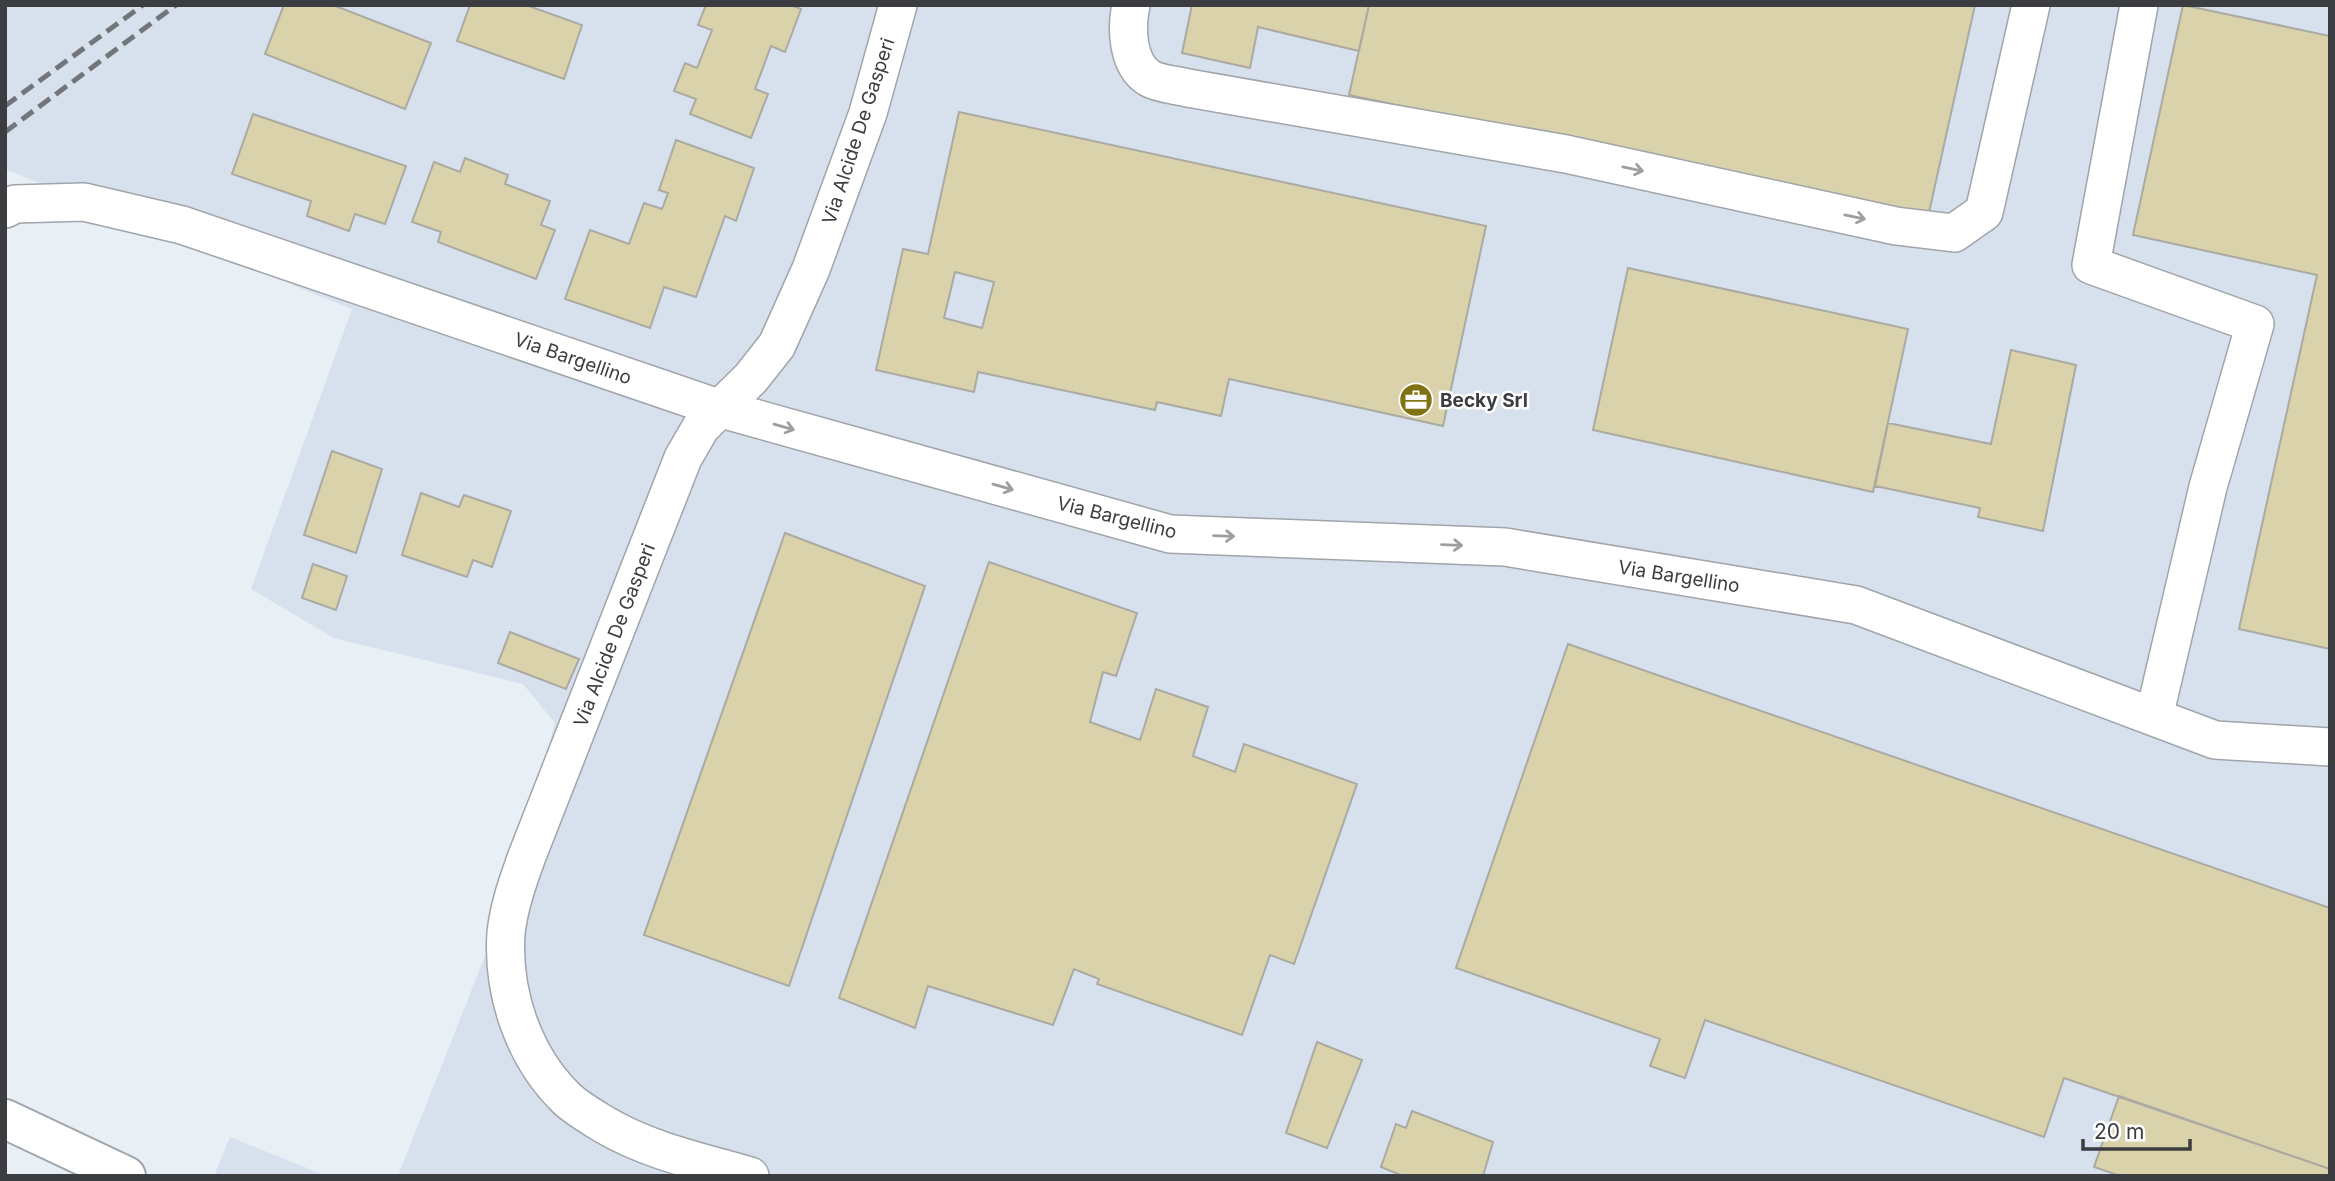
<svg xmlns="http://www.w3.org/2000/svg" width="2335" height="1181" viewBox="0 0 2335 1181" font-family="Inter,sans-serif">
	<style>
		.built { fill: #d6e1ed }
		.building { fill: #d9d2aa; stroke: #abaaa2; stroke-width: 2; fill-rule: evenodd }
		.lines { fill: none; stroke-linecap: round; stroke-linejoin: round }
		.minor-casing { stroke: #9fa5aa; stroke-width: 40 }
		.major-casing { stroke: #9fa5aa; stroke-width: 42 }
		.minor { stroke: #fff; stroke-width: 37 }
		.major { stroke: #fff; stroke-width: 38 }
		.rail { stroke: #727579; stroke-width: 5; stroke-dasharray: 14 7; stroke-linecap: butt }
		.oneway { stroke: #9d9ea0 }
		.labels { text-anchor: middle; stroke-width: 5; stroke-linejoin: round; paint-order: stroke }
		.street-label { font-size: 19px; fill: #3b3d40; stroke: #fff }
		.poi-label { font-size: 19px; font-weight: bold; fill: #3b3d40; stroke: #fff; text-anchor: start }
	</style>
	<rect width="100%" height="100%" fill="#e8eff5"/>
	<path class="built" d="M 5,5 L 2330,5 L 2330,1176 L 398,1176 L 502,913 L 555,723 L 523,684 L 334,638 L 251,589 L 352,309 L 5,169 Z
		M 230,1137 L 327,1176 L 214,1176 Z"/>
	<path class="building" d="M 284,5 L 333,5 L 431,43 L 405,109 L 265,54 Z
		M 470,5 L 526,5 L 582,25 L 564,79 L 457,41 Z
		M 706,5 L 791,5 L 801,9 L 785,52 L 771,46 L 755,89 L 768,94 L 751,138 L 690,114 L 696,99 L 674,91 L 685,63 L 697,68 L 712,30 L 698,25 Z
		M 1192,5 L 1369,5 L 1359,51 L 1258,27 L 1250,68 L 1182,53 Z
		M 1369,5 L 1975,5 L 1928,217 L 1349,95 Z
		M 2183,5 L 2330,36 L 2330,649 L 2239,629 L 2317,275 L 2133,235 Z
		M 959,112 L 1486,226 L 1443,426 L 1229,379 L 1221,416 L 1157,402 L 1155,410 L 978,372 L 974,392 L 876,370 L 903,249 L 928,254 ZM 955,272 L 994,282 L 982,328 L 944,318 Z
		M 253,114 L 406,166 L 385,224 L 355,214 L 349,231 L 307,216 L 311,201 L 232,174 Z
		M 676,140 L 754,168 L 736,221 L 725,216 L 696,297 L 664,287 L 650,328 L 565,299 L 590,230 L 629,244 L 644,203 L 662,209 L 668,193 L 659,190 Z
		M 465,158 L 508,175 L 505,184 L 550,201 L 541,225 L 555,230 L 536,279 L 438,242 L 441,232 L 412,222 L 434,162 L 460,172 Z
		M 1628,268 L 1908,329 L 1873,492 L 1593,430 Z
		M 2011,350 L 2076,365 L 2043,531 L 1978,517 L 1980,508 L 1875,486 L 1888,423 L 1991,444 Z
		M 332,451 L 382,469 L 356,553 L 304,535 Z
		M 421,493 L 459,507 L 464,495 L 511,511 L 492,567 L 473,560 L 467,577 L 402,555 Z
		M 785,533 L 925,586 L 789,986 L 644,935 Z
		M 989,562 L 1137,613 L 1116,676 L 1103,672 L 1090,722 L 1140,740 L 1156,689 L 1208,707 L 1193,756 L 1235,772 L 1244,744 L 1357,784 L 1294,964 L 1270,955 L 1242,1035 L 1097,984 L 1099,979 L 1074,969 L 1053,1025 L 928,986 L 915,1028 L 839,998 Z
		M 313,564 L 347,576 L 336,610 L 302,598 Z
		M 510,632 L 579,659 L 566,689 L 498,663 Z
		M 1568,644 L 2330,908 L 2330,1169 L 2064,1078 L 2044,1137 L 1705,1020 L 1685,1078 L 1650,1066 L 1660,1039 L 1456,968 Z
		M 1317,1042 L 1362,1060 L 1327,1148 L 1286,1133 Z
		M 2119,1096 L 2330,1169 L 2330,1176 L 2120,1176 L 2094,1167 Z
		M 1412,1111 L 1493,1142 L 1483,1176 L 1403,1176 L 1381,1167 L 1396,1124 L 1406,1128 Z"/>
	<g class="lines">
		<g class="minor-casing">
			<path id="minor" d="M 1131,5 C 1126,28 1127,64 1149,78 C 1159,84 1176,85 1188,88 L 1566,154 L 1896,226 L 1954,233 L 1984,212 L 2031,5
				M 2139,5 L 2091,265 L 2255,324 L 2208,487 L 2154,717
				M 5,209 L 15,204 L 84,202 L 182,225 L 718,408 L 1170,534 L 1505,547 L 1856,605 L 2215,740 L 2330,747
				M 750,1176 C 702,1162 649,1151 605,1125 C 592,1117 576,1108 566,1098 C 523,1056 502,992 506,933 C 509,906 518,881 527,856 L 683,458 L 701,427 L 751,378 L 777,345 L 811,269 L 868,113 L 898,5"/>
		</g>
		<g class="major-casing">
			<path id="major" d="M 5,1119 L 126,1176"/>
		</g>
		<use href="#minor" class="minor"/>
		<use href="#major" class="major"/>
		<path class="rail" d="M 5,106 L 143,5
			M 5,132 L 176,5"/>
	</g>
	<defs><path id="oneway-shaft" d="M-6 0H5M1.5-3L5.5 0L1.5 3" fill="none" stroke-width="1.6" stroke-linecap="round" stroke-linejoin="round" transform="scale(1.75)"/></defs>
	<g class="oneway">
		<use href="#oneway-shaft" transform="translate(1633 169) rotate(12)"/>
		<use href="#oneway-shaft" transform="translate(1855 217) rotate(12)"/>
		<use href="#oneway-shaft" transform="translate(784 427) rotate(16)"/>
		<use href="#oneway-shaft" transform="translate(1003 487) rotate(16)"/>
		<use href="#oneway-shaft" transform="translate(1224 536) rotate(2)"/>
		<use href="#oneway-shaft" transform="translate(1452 545) rotate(2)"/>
	</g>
	<defs>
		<g id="office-disc" transform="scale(1.75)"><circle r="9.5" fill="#817212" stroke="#fff"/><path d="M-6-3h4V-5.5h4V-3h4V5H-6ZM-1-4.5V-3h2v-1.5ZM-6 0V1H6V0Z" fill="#fff"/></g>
	</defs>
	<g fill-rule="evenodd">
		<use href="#office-disc" x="1416" y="400"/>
	</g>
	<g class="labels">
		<g class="street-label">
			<text transform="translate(858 131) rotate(-72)" y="7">Via Alcide De Gasperi</text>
			<text transform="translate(573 358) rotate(19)" y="7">Via Bargellino</text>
			<text transform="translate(1117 517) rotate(14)" y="7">Via Bargellino</text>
			<text transform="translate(1679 576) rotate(9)" y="7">Via Bargellino</text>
			<text transform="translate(614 635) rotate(-69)" y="7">Via Alcide De Gasperi</text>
		</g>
		<g class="poi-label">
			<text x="1440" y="407">Becky Srl</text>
		</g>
	</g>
	<rect width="2335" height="1181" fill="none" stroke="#3b3d40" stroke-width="14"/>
	<path d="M2083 1139v10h107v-10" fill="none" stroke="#3b3d40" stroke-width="3.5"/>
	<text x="2094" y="1139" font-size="21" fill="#3b3d40" stroke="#ffffff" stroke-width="5" paint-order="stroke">20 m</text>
</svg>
